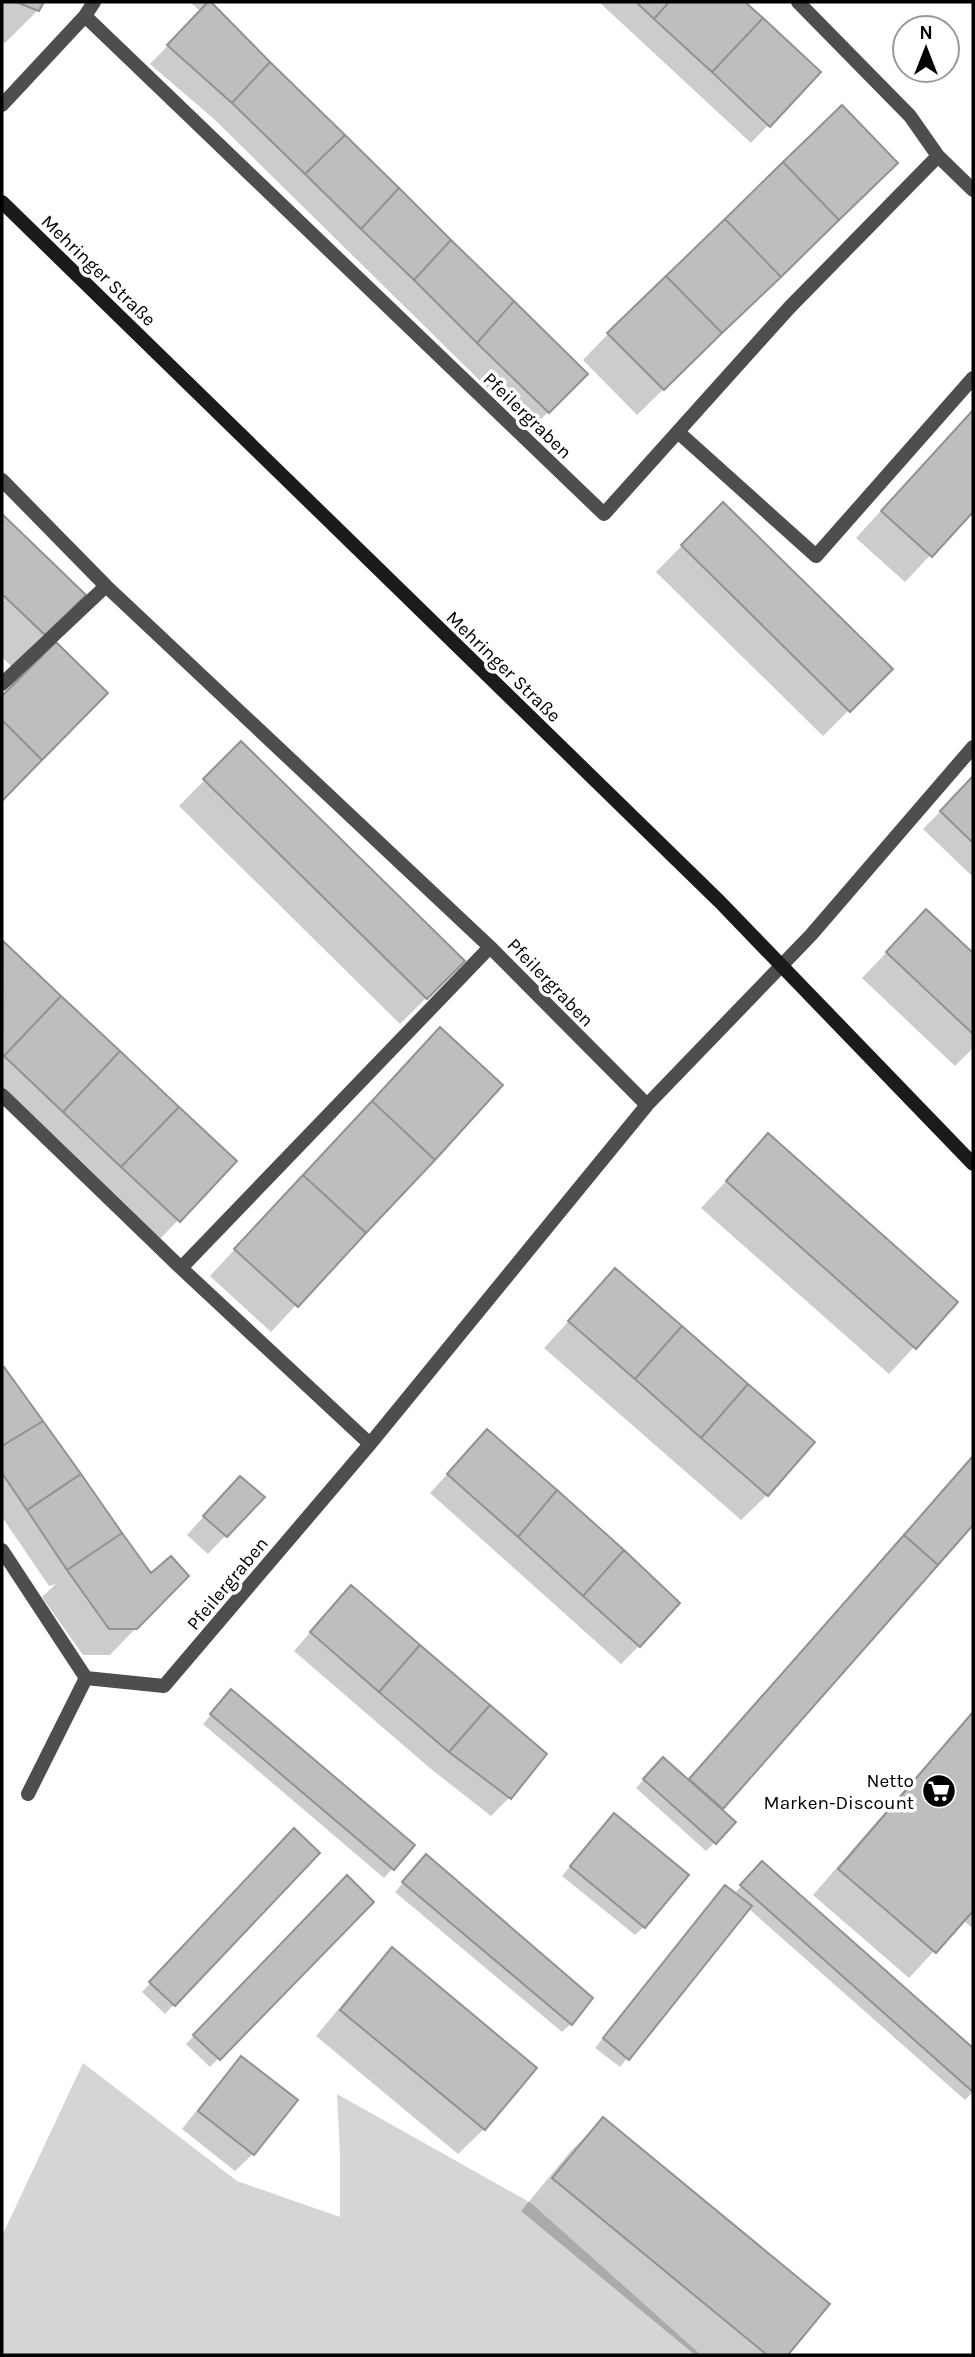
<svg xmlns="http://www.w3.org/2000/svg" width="975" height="2357" viewBox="0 0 975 2357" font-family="Karla,sans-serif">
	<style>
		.green { fill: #d5d5d5 }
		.shadow { fill: #0003 }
		.building { fill: #bebebe; stroke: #929292; stroke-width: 2 }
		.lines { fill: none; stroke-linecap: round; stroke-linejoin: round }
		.minor { stroke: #4e4e4e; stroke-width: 14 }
		.secondary { stroke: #1b1b1b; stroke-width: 14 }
		.labels { text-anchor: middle; stroke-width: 7; stroke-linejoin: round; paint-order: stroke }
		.street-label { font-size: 19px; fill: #000; stroke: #fff }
		.poi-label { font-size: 19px; fill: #000; stroke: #fff; text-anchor: end }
	</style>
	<rect width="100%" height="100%" fill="#fff"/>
	<path class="green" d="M 83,2063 L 237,2181 L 340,2217 L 340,2155 L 337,2094 L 531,2203 L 701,2355 L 2,2355 L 2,2236 Z"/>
	<path class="shadow" d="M 2,2 L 42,2 L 38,10 L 5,43 L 2,42 Z
		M 190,2 L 214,2 L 211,4 L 586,374 L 530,430 L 215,120 L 150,64 L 201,12 Z
		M 599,2 L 742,2 L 819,72 L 751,143 Z
		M 870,188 L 637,415 L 583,360 L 608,334 Z
		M 973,410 L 973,510 L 905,582 L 856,538 Z
		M 723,504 L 890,669 L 823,736 L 656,572 Z
		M 2,516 L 83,595 L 12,667 L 2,657 Z
		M 56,645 L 106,693 L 2,798 L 2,699 Z
		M 241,743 L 463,961 L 400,1024 L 179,806 Z
		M 973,778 L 973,877 L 923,829 Z
		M 926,911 L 973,955 L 973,1048 L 955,1066 L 862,978 Z
		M 2,944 L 235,1161 L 153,1246 L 2,1104 Z
		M 440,1029 L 501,1085 L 271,1332 L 210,1276 Z
		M 768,1136 L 956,1302 L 889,1374 L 701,1208 Z
		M 615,1271 L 767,1495 L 741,1520 L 544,1348 Z
		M 2,1368 L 120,1533 L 136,1628 L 110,1655 L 83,1655 L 42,1597 L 56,1584 L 49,1586 L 2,1517 Z
		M 470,1449 L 639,1646 L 621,1664 L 430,1493 Z
		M 973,1455 L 973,1522 L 721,1809 L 715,1842 L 706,1851 L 636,1788 L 654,1768 L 688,1781 Z
		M 222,1496 L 262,1497 L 208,1554 L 187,1535 Z
		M 333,1606 L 544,1755 L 509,1798 L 491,1816 L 431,1769 L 294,1651 Z
		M 223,1700 L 413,1846 L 384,1878 L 203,1724 Z
		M 973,1711 L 973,1929 L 963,1920 L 909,1978 L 813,1895 Z
		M 605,1824 L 644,1927 L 635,1935 L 562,1876 Z
		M 294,1831 L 318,1853 L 165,2014 L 142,1992 Z
		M 762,1863 L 973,2050 L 973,2092 L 965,2100 L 748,1908 L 620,2067 L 595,2048 L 717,1896 L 734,1894 Z
		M 418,1865 L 571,2024 L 562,2032 L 395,1892 Z
		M 347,1878 L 371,1902 L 210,2067 L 186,2044 Z
		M 392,1949 L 484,2129 L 458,2154 L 316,2036 L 367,1975 Z
		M 241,2058 L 253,2154 L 235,2171 L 182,2129 L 224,2076 Z
		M 603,2119 L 828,2304 L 786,2355 L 695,2355 L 521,2211 L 570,2152 Z"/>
	<path class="building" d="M 16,2 L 44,2 L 39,11 Z
		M 208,2 L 211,2 L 270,62 L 232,103 L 167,45 Z
		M 636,2 L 669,2 L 654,19 Z
		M 669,2 L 745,2 L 763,18 L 712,72 L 654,19 Z
		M 763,18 L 821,72 L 770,127 L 712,72 Z
		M 270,62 L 345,135 L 305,174 L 232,103 Z
		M 842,105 L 898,163 L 839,220 L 783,162 Z
		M 345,135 L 399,188 L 361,229 L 305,174 Z
		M 783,162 L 839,220 L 781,277 L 725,219 Z
		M 399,188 L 451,240 L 414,280 L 361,229 Z
		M 725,219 L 781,277 L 722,333 L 666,276 Z
		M 451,240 L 514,301 L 477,343 L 414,280 Z
		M 666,276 L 722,333 L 664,390 L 607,333 Z
		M 514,301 L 588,374 L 549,413 L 477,343 Z
		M 973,410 L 973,512 L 932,557 L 881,511 Z
		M 723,502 L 893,669 L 850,712 L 681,545 Z
		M 2,514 L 86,595 L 45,635 L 2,594 Z
		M 56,642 L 108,693 L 42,760 L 2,720 L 2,696 Z
		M 2,720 L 42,760 L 2,801 Z
		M 241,741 L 465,961 L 427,999 L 203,779 Z
		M 973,776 L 973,843 L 940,811 Z
		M 926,909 L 973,953 L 973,1034 L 886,952 Z
		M 3,941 L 61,996 L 4,1056 L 2,1054 Z
		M 61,996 L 120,1051 L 63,1112 L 4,1056 Z
		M 440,1027 L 503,1085 L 435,1160 L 372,1101 Z
		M 120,1051 L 179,1107 L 121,1167 L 63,1112 Z
		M 372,1101 L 435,1160 L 366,1233 L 303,1175 Z
		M 179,1107 L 237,1161 L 180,1222 L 121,1167 Z
		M 768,1133 L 958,1302 L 916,1349 L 726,1181 Z
		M 303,1175 L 366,1233 L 298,1307 L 234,1249 Z
		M 615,1268 L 682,1326 L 635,1379 L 568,1321 Z
		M 682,1326 L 748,1384 L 701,1438 L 635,1379 Z
		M 4,1367 L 43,1421 L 2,1446 L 2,1368 Z
		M 748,1384 L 815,1442 L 768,1496 L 701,1438 Z
		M 43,1421 L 81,1474 L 27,1510 L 2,1473 L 2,1446 Z
		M 487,1429 L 557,1490 L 518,1537 L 447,1474 Z
		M 973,1456 L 973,1525 L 938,1565 L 904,1535 Z
		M 81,1474 L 122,1533 L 67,1570 L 27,1510 Z
		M 240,1476 L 265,1497 L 227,1537 L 203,1516 Z
		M 557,1490 L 624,1550 L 583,1596 L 518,1537 Z
		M 122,1533 L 151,1573 L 171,1556 L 189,1576 L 137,1629 L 109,1629 L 67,1570 Z
		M 904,1535 L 938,1565 L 723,1809 L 689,1779 Z
		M 624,1550 L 680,1603 L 640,1647 L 583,1596 Z
		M 351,1585 L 420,1645 L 379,1692 L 310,1632 Z
		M 420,1645 L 490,1705 L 449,1752 L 379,1692 Z
		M 231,1689 L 415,1845 L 394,1870 L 210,1714 Z
		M 490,1705 L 547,1754 L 511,1799 L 449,1752 Z
		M 973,1712 L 973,1911 L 936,1953 L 838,1869 Z
		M 663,1757 L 736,1822 L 716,1844 L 643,1779 Z
		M 614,1813 L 689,1875 L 645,1928 L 570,1866 Z
		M 294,1828 L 320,1853 L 175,2006 L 149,1982 Z
		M 426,1854 L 593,1998 L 572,2025 L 402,1882 Z
		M 762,1861 L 973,2048 L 973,2092 L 740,1885 Z
		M 347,1875 L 374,1902 L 220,2060 L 193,2035 Z
		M 725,1885 L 752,1906 L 629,2060 L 603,2038 Z
		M 392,1947 L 537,2068 L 485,2130 L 340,2010 Z
		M 241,2056 L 298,2100 L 254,2155 L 198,2111 Z
		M 603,2117 L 830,2304 L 788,2355 L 767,2355 L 552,2178 Z"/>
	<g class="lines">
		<path class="minor" d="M 798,2 L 910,116 L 938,156 L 973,190
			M 85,16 L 604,514 L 789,308 L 938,156
			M 2,105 L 85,16 L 94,2
			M 678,432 L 816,556 L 973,378
			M 2,480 L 106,586 L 490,947 L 647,1105
			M 2,684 L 106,586
			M 2,1095 L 181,1268 L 370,1444
			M 181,1268 L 490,947
			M 2,1550 L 86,1678
			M 86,1678 L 164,1686 L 370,1444 L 647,1105 L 811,935 L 973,747
			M 28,1794 L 86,1678"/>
		<path class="secondary" d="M 2,202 L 720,902 L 973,1164"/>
	</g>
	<defs>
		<g id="supermarket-disc" transform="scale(1.75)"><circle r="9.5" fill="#000" stroke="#fff"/><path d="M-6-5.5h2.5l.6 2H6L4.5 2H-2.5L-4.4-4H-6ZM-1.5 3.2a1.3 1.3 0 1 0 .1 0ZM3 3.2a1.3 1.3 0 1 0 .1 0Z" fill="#fff"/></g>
	</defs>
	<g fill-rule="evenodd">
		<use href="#supermarket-disc" x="939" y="1791"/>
	</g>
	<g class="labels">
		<g class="street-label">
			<text transform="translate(99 270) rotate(44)" y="7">Mehringer Straße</text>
			<text transform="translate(528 415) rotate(44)" y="7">Pfeilergraben</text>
			<text transform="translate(504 666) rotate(44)" y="7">Mehringer Straße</text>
			<text transform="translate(551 982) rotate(46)" y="7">Pfeilergraben</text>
			<text transform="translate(227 1583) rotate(-50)" y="7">Pfeilergraben</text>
		</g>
		<g class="poi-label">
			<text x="914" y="1787">Netto<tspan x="914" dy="22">Marken-Discount</tspan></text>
		</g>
	</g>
	<rect width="975" height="2357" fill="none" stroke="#000000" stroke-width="7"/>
	<g transform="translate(926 49)"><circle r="33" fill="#ffffff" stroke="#999999" stroke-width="2"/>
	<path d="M0-5L12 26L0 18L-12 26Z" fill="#000000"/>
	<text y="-10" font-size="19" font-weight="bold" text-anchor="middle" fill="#000000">N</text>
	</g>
</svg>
